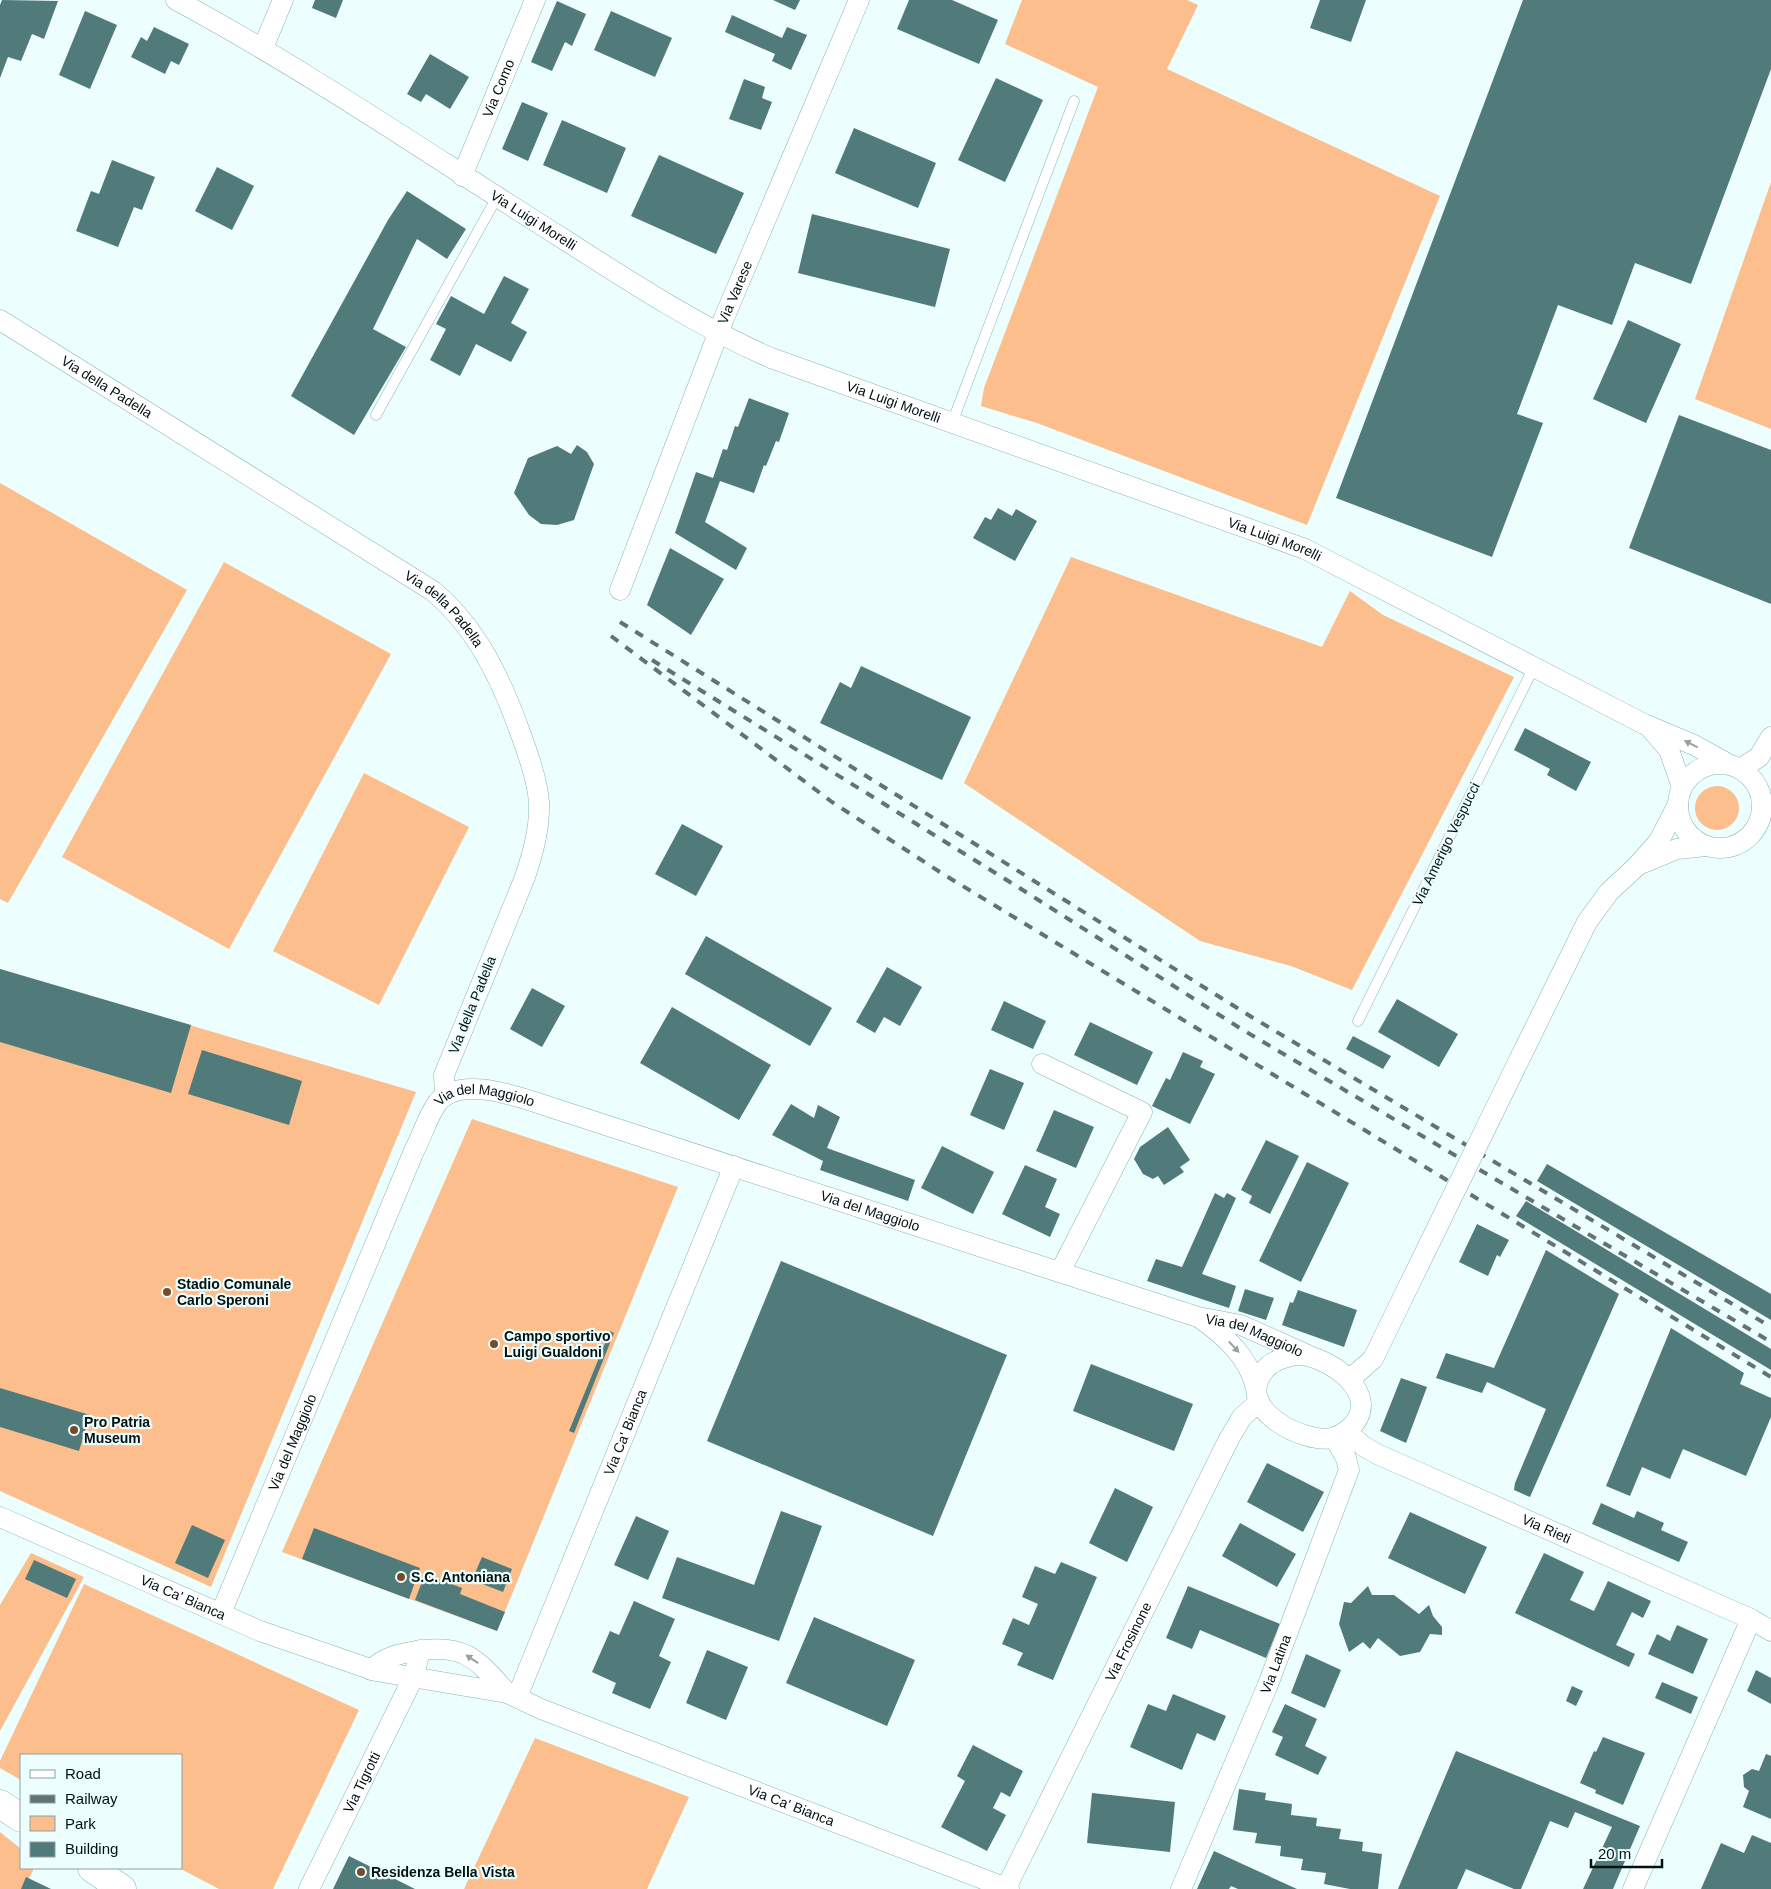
<svg xmlns="http://www.w3.org/2000/svg" width="1771" height="1889" viewBox="0 0 1771 1889" font-family="Arial,sans-serif">
	<style>
		.green { fill: #fbbe8c }
		.building { fill: #517a7a }
		.lines { fill: none; stroke-linecap: round; stroke-linejoin: round }
		.lane-casing { stroke: #89b4b3; stroke-width: 11 }
		.street-casing { stroke: #89b4b3; stroke-width: 21 }
		.secondary-casing { stroke: #89b4b3; stroke-width: 29 }
		.lane { stroke: #fff; stroke-width: 10 }
		.street { stroke: #fff; stroke-width: 20 }
		.secondary { stroke: #fff; stroke-width: 28 }
		.rail { stroke: #637272; stroke-width: 4; stroke-dasharray: 9 9; stroke-linecap: butt }
		.street-bridge-casing { stroke: #89b4b3; stroke-width: 21; stroke-linecap: butt }
		.street-bridge { stroke: #fff; stroke-width: 20 }
		.oneway { fill: #9aa0a0 }
		.poi-dot { fill: #744c2a; stroke: #edfefe; stroke-width: 2 }
		.labels { text-anchor: middle; stroke-width: 4.5; stroke-linejoin: round; paint-order: stroke }
		.street-label { font-size: 14px; fill: #031111; stroke: #edfefe }
		.poi-label { font-size: 14px; font-weight: bold; fill: #031111; stroke: #edfefe; text-anchor: start }
	</style>
	<rect width="100%" height="100%" fill="#edfefe"/>
	<path class="green" d="M 1022,0 L 1187,0 L 1198,5 L 1167,69 L 1440,196 L 1307,525 L 1037,423 L 981,406 L 984,388 L 1098,87 L 1005,44 Z
		M 1771,182 L 1771,429 L 1695,399 Z
		M 0,483 L 187,590 L 8,903 L 0,899 Z
		M 1071,557 L 1322,647 L 1350,591 L 1383,615 L 1514,677 L 1352,990 L 1291,966 L 1200,941 L 964,783 Z
		M 224,562 L 391,654 L 229,949 L 62,857 Z
		M 364,773 L 469,827 L 379,1005 L 273,951 Z
		M1695 808a22 22 0 1 1 44 0a22 22 0 1 1-44 0Z
		M 0,969 L 416,1092 L 211,1587 L 0,1491 Z
		M 472,1119 L 678,1187 L 497,1631 L 282,1552 Z
		M 31,1553 L 84,1577 L 0,1731 L 0,1605 Z
		M 84,1584 L 359,1710 L 273,1889 L 219,1889 L 179,1868 L 181,1868 L 181,1755 L 21,1755 L 21,1780 L 0,1768 L 0,1761 Z
		M 535,1738 L 689,1797 L 647,1889 L 464,1889 Z
		M 0,1832 L 21,1849 L 21,1868 L 34,1868 L 24,1889 L 0,1889 Z"/>
	<path class="building" d="M 2,0 L 58,1 L 44,39 L 32,34 L 21,61 L 8,57 L 0,78 L 0,5 Z
		M 315,0 L 343,0 L 336,18 L 312,8 Z
		M 773,0 L 800,0 L 795,10 Z
		M 909,0 L 952,0 L 998,20 L 979,64 L 897,29 Z
		M 1320,0 L 1366,0 L 1351,42 L 1310,28 Z
		M 1523,0 L 1771,0 L 1771,69 L 1691,284 L 1635,263 L 1612,325 L 1558,305 L 1517,414 L 1543,423 L 1492,557 L 1336,498 Z
		M 557,1 L 586,14 L 572,46 L 565,42 L 552,71 L 531,62 Z
		M 85,11 L 117,25 L 90,89 L 59,75 Z
		M 611,11 L 672,38 L 655,77 L 594,50 Z
		M 732,15 L 782,38 L 787,27 L 807,35 L 791,70 L 772,61 L 775,54 L 725,32 Z
		M 154,27 L 189,44 L 179,65 L 171,61 L 165,74 L 131,57 L 141,37 L 147,41 Z
		M 430,54 L 469,77 L 450,109 L 426,94 L 421,102 L 407,94 Z
		M 996,78 L 1043,100 L 1005,182 L 958,160 Z
		M 744,79 L 765,87 L 762,98 L 772,102 L 761,130 L 729,119 Z
		M 522,102 L 548,113 L 528,161 L 502,149 Z
		M 562,120 L 626,148 L 607,193 L 543,165 Z
		M 854,128 L 936,163 L 918,208 L 835,173 Z
		M 659,155 L 744,193 L 716,254 L 631,216 Z
		M 112,160 L 155,177 L 142,210 L 134,207 L 118,247 L 76,231 L 91,191 L 99,194 Z
		M 217,167 L 254,186 L 232,230 L 195,211 Z
		M 407,191 L 466,229 L 447,259 L 417,239 L 373,329 L 406,347 L 354,435 L 291,396 L 388,220 Z
		M 812,214 L 950,249 L 935,307 L 798,273 Z
		M 504,276 L 529,289 L 511,323 L 527,332 L 511,362 L 476,344 L 460,376 L 430,360 L 446,329 L 436,324 L 451,296 L 484,314 Z
		M 1628,320 L 1681,344 L 1646,423 L 1593,399 Z
		M 749,398 L 789,413 L 779,442 L 776,441 L 766,466 L 764,465 L 754,493 L 720,481 L 705,522 L 747,548 L 736,570 L 675,533 L 696,472 L 713,478 L 723,449 L 727,450 L 735,426 L 738,427 Z
		M 1679,415 L 1771,450 L 1771,604 L 1629,548 Z
		M 577,445 L 587,452 L 594,464 L 574,520 L 557,525 L 541,524 L 529,515 L 514,493 L 528,458 L 557,446 L 571,454 Z
		M 998,508 L 1012,516 L 1016,509 L 1037,521 L 1015,561 L 973,538 L 985,517 L 991,520 Z
		M 670,548 L 724,579 L 691,635 L 647,605 Z
		M 861,666 L 971,717 L 942,780 L 820,723 L 840,682 L 851,688 Z
		M 1525,728 L 1591,762 L 1576,791 L 1547,775 L 1550,769 L 1514,750 Z
		M 682,824 L 723,846 L 696,896 L 655,874 Z
		M 706,936 L 832,1008 L 810,1046 L 685,974 Z
		M 887,967 L 922,987 L 900,1026 L 884,1017 L 875,1033 L 856,1022 Z
		M 0,969 L 191,1025 L 171,1093 L 0,1042 Z
		M 532,988 L 565,1006 L 542,1047 L 510,1029 Z
		M 1397,999 L 1458,1034 L 1439,1067 L 1378,1032 Z
		M 1004,1001 L 1046,1021 L 1033,1049 L 991,1030 Z
		M 672,1007 L 771,1065 L 739,1120 L 640,1063 Z
		M 1090,1022 L 1153,1052 L 1137,1085 L 1074,1055 Z
		M 1353,1036 L 1391,1056 L 1383,1069 L 1346,1049 Z
		M 202,1050 L 302,1081 L 289,1125 L 188,1094 Z
		M 1183,1052 L 1203,1061 L 1200,1067 L 1215,1074 L 1190,1124 L 1152,1106 L 1166,1078 L 1170,1080 Z
		M 990,1069 L 1024,1083 L 1004,1130 L 970,1115 Z
		M 791,1104 L 814,1118 L 818,1105 L 840,1117 L 827,1148 L 915,1180 L 908,1201 L 820,1170 L 823,1161 L 772,1135 Z
		M 1054,1110 L 1094,1127 L 1076,1168 L 1036,1151 Z
		M 1168,1127 L 1190,1160 L 1180,1167 L 1184,1172 L 1164,1185 L 1158,1176 L 1153,1179 L 1143,1174 L 1134,1159 L 1140,1147 Z
		M 1266,1140 L 1299,1156 L 1270,1214 L 1249,1203 L 1252,1196 L 1241,1190 Z
		M 942,1146 L 994,1172 L 973,1214 L 921,1188 Z
		M 1307,1162 L 1349,1183 L 1301,1282 L 1259,1261 Z
		M 1547,1164 L 1771,1294 L 1771,1320 L 1537,1181 Z
		M 1025,1165 L 1057,1179 L 1045,1207 L 1060,1214 L 1050,1237 L 1002,1214 Z
		M 1215,1193 L 1224,1198 L 1227,1193 L 1236,1198 L 1202,1274 L 1236,1286 L 1229,1308 L 1147,1281 L 1156,1259 L 1182,1267 Z
		M 1526,1201 L 1771,1349 L 1771,1370 L 1516,1216 Z
		M 1477,1224 L 1509,1240 L 1500,1257 L 1497,1255 L 1488,1276 L 1459,1262 Z
		M 1546,1250 L 1619,1294 L 1530,1497 L 1514,1490 L 1515,1483 L 1546,1409 L 1487,1382 L 1482,1393 L 1436,1378 L 1446,1353 L 1494,1368 Z
		M 781,1261 L 1007,1355 L 933,1536 L 707,1441 Z
		M 1245,1289 L 1274,1298 L 1266,1320 L 1238,1311 Z
		M 1298,1290 L 1357,1310 L 1344,1347 L 1282,1325 L 1290,1302 L 1293,1303 Z
		M 1671,1328 L 1744,1373 L 1740,1384 L 1771,1398 L 1771,1417 L 1746,1476 L 1683,1449 L 1670,1479 L 1642,1467 L 1630,1496 L 1606,1486 Z
		M 610,1331 L 614,1333 L 574,1433 L 569,1431 Z
		M 1091,1364 L 1193,1404 L 1174,1451 L 1073,1411 Z
		M 1401,1378 L 1427,1387 L 1406,1443 L 1380,1431 Z
		M 0,1388 L 90,1415 L 79,1451 L 0,1427 Z
		M 1267,1463 L 1324,1492 L 1303,1532 L 1247,1502 Z
		M 1115,1488 L 1153,1507 L 1127,1562 L 1089,1543 Z
		M 1601,1503 L 1634,1518 L 1637,1511 L 1664,1523 L 1661,1530 L 1688,1542 L 1679,1562 L 1592,1524 Z
		M 781,1511 L 822,1526 L 779,1641 L 662,1598 L 677,1557 L 754,1585 Z
		M 1410,1512 L 1487,1547 L 1465,1594 L 1388,1558 Z
		M 636,1516 L 669,1531 L 648,1580 L 614,1565 Z
		M 1240,1523 L 1296,1554 L 1277,1587 L 1222,1556 Z
		M 192,1525 L 225,1540 L 208,1578 L 175,1563 Z
		M 314,1528 L 420,1568 L 409,1599 L 302,1559 Z
		M 1544,1553 L 1584,1572 L 1570,1600 L 1594,1611 L 1608,1581 L 1651,1601 L 1643,1618 L 1632,1612 L 1616,1645 L 1635,1654 L 1629,1667 L 1515,1613 Z
		M 482,1557 L 512,1569 L 503,1592 L 472,1580 Z
		M 34,1560 L 76,1579 L 67,1598 L 25,1579 Z
		M 1061,1562 L 1097,1577 L 1053,1680 L 1017,1665 L 1023,1653 L 1002,1644 L 1013,1618 L 1029,1625 L 1038,1604 L 1022,1597 L 1035,1566 L 1055,1574 Z
		M 425,1574 L 462,1588 L 460,1594 L 505,1612 L 497,1631 L 415,1600 Z
		M 1188,1586 L 1280,1624 L 1266,1658 L 1200,1630 L 1192,1649 L 1166,1638 Z
		M 1368,1586 L 1372,1595 L 1394,1595 L 1419,1614 L 1429,1605 L 1433,1616 L 1442,1627 L 1442,1635 L 1430,1634 L 1420,1652 L 1400,1656 L 1378,1638 L 1370,1649 L 1363,1642 L 1349,1652 L 1339,1624 L 1344,1602 L 1351,1603 Z
		M 634,1601 L 675,1619 L 659,1656 L 671,1662 L 650,1709 L 612,1693 L 616,1683 L 592,1672 L 610,1631 L 619,1635 Z
		M 814,1617 L 915,1660 L 887,1726 L 786,1683 Z
		M 1677,1625 L 1708,1639 L 1693,1674 L 1648,1654 L 1657,1634 L 1670,1641 Z
		M 707,1650 L 748,1667 L 726,1720 L 686,1703 Z
		M 1306,1654 L 1341,1670 L 1325,1708 L 1291,1693 Z
		M 1756,1670 L 1771,1678 L 1771,1704 L 1747,1691 Z
		M 1662,1682 L 1698,1697 L 1691,1714 L 1655,1698 Z
		M 1572,1686 L 1583,1691 L 1576,1706 L 1566,1701 Z
		M 1173,1694 L 1226,1716 L 1215,1741 L 1197,1733 L 1182,1770 L 1130,1747 L 1148,1704 L 1166,1711 Z
		M 1285,1704 L 1317,1719 L 1305,1746 L 1327,1757 L 1318,1775 L 1275,1755 L 1283,1737 L 1272,1732 Z
		M 1603,1737 L 1645,1753 L 1623,1805 L 1595,1793 L 1596,1790 L 1580,1783 L 1594,1751 L 1596,1752 Z
		M 973,1745 L 1023,1771 L 1010,1797 L 1001,1792 L 993,1808 L 1006,1815 L 987,1851 L 941,1827 L 965,1781 L 957,1776 Z
		M 1456,1751 L 1640,1826 L 1613,1889 L 1583,1889 L 1612,1827 L 1575,1812 L 1568,1828 L 1550,1821 L 1521,1889 L 1514,1889 L 1466,1869 L 1457,1889 L 1398,1889 Z
		M 1766,1754 L 1771,1756 L 1771,1819 L 1743,1807 L 1749,1791 L 1744,1787 L 1743,1775 L 1752,1769 L 1759,1771 Z
		M 1239,1789 L 1266,1793 L 1265,1800 L 1292,1804 L 1291,1815 L 1317,1818 L 1316,1826 L 1341,1829 L 1339,1839 L 1363,1842 L 1362,1851 L 1382,1854 L 1378,1889 L 1350,1889 L 1324,1884 L 1326,1873 L 1301,1870 L 1303,1859 L 1280,1856 L 1281,1846 L 1255,1843 L 1257,1833 L 1233,1830 Z
		M 1092,1793 L 1175,1802 L 1170,1852 L 1087,1843 Z
		M 1752,1835 L 1771,1843 L 1771,1889 L 1701,1889 L 1721,1843 L 1744,1853 Z
		M 1214,1851 L 1297,1889 L 1238,1889 L 1231,1886 L 1229,1889 L 1197,1889 Z
		M 349,1856 L 415,1889 L 333,1889 Z
		M 26,1877 L 51,1889 L 21,1889 Z"/>
	<g class="lines">
		<g class="lane-casing">
			<path id="lane" d="M 376,415 L 497,197
				M 952,423 L 1074,101
				M 1358,1021 L 1534,667"/>
		</g>
		<g class="street-casing">
			<g id="street">
				<path id="s1" d="M 176,0 C 310,72 436,159 565,240 C 632,283 698,326 771,358 L 1305,549 L 1644,724 L 1694,745 L 1730,765"/>
				<path d="M 263,48 L 283,0"/>
				<path id="s2" d="M 462,176 L 535,0"/>
				<path id="s3" d="M 0,320 L 433,591 C 477,628 501,679 520,732 C 528,754 537,779 539,802 C 540,828 533,853 525,877 L 444,1075 L 445,1096"/>
				<path id="s4" d="M 620,590 L 724,318 L 859,0"/>
				<path d="M 1651,729 L 1669,750 L 1682,787"/>
				<circle cx="1720" cy="806" r="42"/>
				<path d="M 1740,769 L 1759,757 L 1771,737"/>
				<path d="M 1643,863 L 1677,849 L 1706,846"/>
				<path d="M 1521,1056 L 1587,922 L 1609,892 L 1637,866 L 1659,841 L 1678,804"/>
				<path d="M 1042,1064 L 1142,1112 L 1061,1270"/>
				<path d="M 1200,1318 C 1226,1337 1248,1356 1256,1388"/>
				<path d="M 1296,1355 C 1328,1354 1385,1395 1350,1428 C 1345,1432 1340,1436 1333,1438 C 1303,1444 1235,1409 1263,1372 C 1270,1362 1283,1357 1296,1355 Z"/>
				<path d="M 1349,1380 L 1373,1359 L 1411,1281"/>
				<path id="s5" d="M 1346,1431 L 1363,1446 L 1377,1454 L 1751,1619 L 1771,1631"/>
				<path id="s6" d="M 0,1517 L 260,1631 L 376,1671 L 507,1693 L 541,1709 L 1009,1889"/>
				<path id="s7" d="M 221,1613 L 414,1151 C 422,1136 428,1115 438,1102 C 462,1073 527,1100 556,1109 L 1198,1317 L 1241,1325 L 1310,1356"/>
				<path d="M 371,1670 C 384,1657 398,1654 416,1651 C 464,1643 477,1659 507,1693"/>
				<path id="s8" d="M 517,1697 L 734,1166"/>
				<path id="s9" d="M 1006,1888 L 1229,1439 L 1242,1417 L 1259,1402"/>
				<path id="s10" d="M 309,1889 L 414,1676 L 420,1650"/>
				<path id="s11" d="M 1181,1889 L 1267,1687 L 1349,1470 L 1346,1458 L 1334,1437"/>
				<path d="M 1633,1889 L 1751,1619"/>
			</g>
		</g>
		<g class="secondary-casing">
			<path id="secondary" d="M 0,1804 L 21,1818
				M 92,1868 L 122,1889"/>
		</g>
		<use href="#lane" class="lane"/>
		<use href="#street" class="street"/>
		<use href="#secondary" class="secondary"/>
		<path class="rail" d="M 620,622 L 1250,1016 L 1771,1327
			M 611,636 L 832,802 L 943,874 L 1771,1377
			M 652,660 L 1018,887 L 1243,1030 L 1771,1342"/>
		<g class="street-bridge-casing">
			<path id="street-bridge" d="M 1411,1281 L 1521,1056"/>
		</g>
		<use href="#street-bridge" class="street-bridge"/>
	</g>
	<defs><path id="oneway-solid" d="M-6-.8H1V-3.2L6.5 0L1 3.2V.8H-6Z" transform="scale(1.25)"/></defs>
	<g class="oneway">
		<use href="#oneway-solid" transform="translate(1691 744) rotate(-153)"/>
		<use href="#oneway-solid" transform="translate(1234 1347) rotate(47)"/>
		<use href="#oneway-solid" transform="translate(472 1659) rotate(-146)"/>
	</g>
	<g class="poi-dot">
		<circle cx="167" cy="1292" r="5"/>
		<circle cx="494" cy="1344" r="5"/>
		<circle cx="74" cy="1430" r="5"/>
		<circle cx="401" cy="1577" r="5"/>
		<circle cx="361" cy="1872" r="5"/>
	</g>
	<g class="labels">
		<g class="street-label">
			<text dy="5" stroke="none"><textPath href="#s2" startOffset="95">Via Como</textPath></text>
			<text dy="5" stroke="none"><textPath href="#s1" startOffset="420">Via Luigi Morelli</textPath></text>
			<text dy="5" stroke="none"><textPath href="#s4" startOffset="319">Via Varese</textPath></text>
			<text dy="5" stroke="none"><textPath href="#s3" startOffset="126">Via della Padella</textPath></text>
			<text dy="5" stroke="none"><textPath href="#s1" startOffset="825">Via Luigi Morelli</textPath></text>
			<text dy="5" stroke="none"><textPath href="#s1" startOffset="1230">Via Luigi Morelli</textPath></text>
			<text dy="5" stroke="none"><textPath href="#s3" startOffset="531">Via della Padella</textPath></text>
			<text transform="translate(1446 844) rotate(-64)" y="5">Via Amerigo Vespucci</text>
			<text transform="translate(472 1005) rotate(-68)" y="5">Via della Padella</text>
			<text dy="5" stroke="none"><textPath href="#s7" startOffset="605">Via del Maggiolo</textPath></text>
			<text dy="5" stroke="none"><textPath href="#s7" startOffset="1010">Via del Maggiolo</textPath></text>
			<text dy="5" stroke="none"><textPath href="#s7" startOffset="1414">Via del Maggiolo</textPath></text>
			<text dy="5" stroke="none"><textPath href="#s8" startOffset="286">Via Ca' Bianca</textPath></text>
			<text dy="5" stroke="none"><textPath href="#s7" startOffset="185">Via del Maggiolo</textPath></text>
			<text dy="5" stroke="none"><textPath href="#s5" startOffset="224">Via Rieti</textPath></text>
			<text dy="5" stroke="none"><textPath href="#s6" startOffset="200">Via Ca' Bianca</textPath></text>
			<text dy="5" stroke="none"><textPath href="#s9" startOffset="275">Via Frosinone</textPath></text>
			<text dy="5" stroke="none"><textPath href="#s11" startOffset="244">Via Latina</textPath></text>
			<text dy="5" stroke="none"><textPath href="#s10" startOffset="119">Via Tigrotti</textPath></text>
			<text dy="5" stroke="none"><textPath href="#s6" startOffset="845">Via Ca' Bianca</textPath></text>
		</g>
		<g class="poi-label">
			<text x="177" y="1289">Stadio Comunale<tspan x="177" dy="16">Carlo Speroni</tspan></text>
			<text x="504" y="1341">Campo sportivo<tspan x="504" dy="16">Luigi Gualdoni</tspan></text>
			<text x="84" y="1427">Pro Patria<tspan x="84" dy="16">Museum</tspan></text>
			<text x="411" y="1582">S.C. Antoniana</text>
			<text x="371" y="1877">Residenza Bella Vista</text>
		</g>
	</g>
	<rect x="20" y="1754" width="162" height="115" fill="#edfefe" stroke="#8f9f9f"/>
	<rect x="30" y="1770" width="25" height="8" fill="#ffffff" stroke="#8f9f9f"/>
	<text x="65" y="1779" font-size="15" fill="#031111">Road</text>
	<rect x="30" y="1795" width="25" height="8" fill="#637272" stroke="#8f9f9f"/>
	<text x="65" y="1804" font-size="15" fill="#031111">Railway</text>
	<rect x="30" y="1816" width="25" height="15" fill="#fbbe8c" stroke="#8f9f9f"/>
	<text x="65" y="1829" font-size="15" fill="#031111">Park</text>
	<rect x="30" y="1842" width="25" height="15" fill="#517a7a" stroke="#8f9f9f"/>
	<text x="65" y="1854" font-size="15" fill="#031111">Building</text>
	<path d="M1591 1859v8h71v-8" fill="none" stroke="#031111" stroke-width="2.5"/>
	<text x="1598" y="1859" font-size="15" fill="#031111" stroke="#edfefe" stroke-width="4" paint-order="stroke">20 m</text>
</svg>
